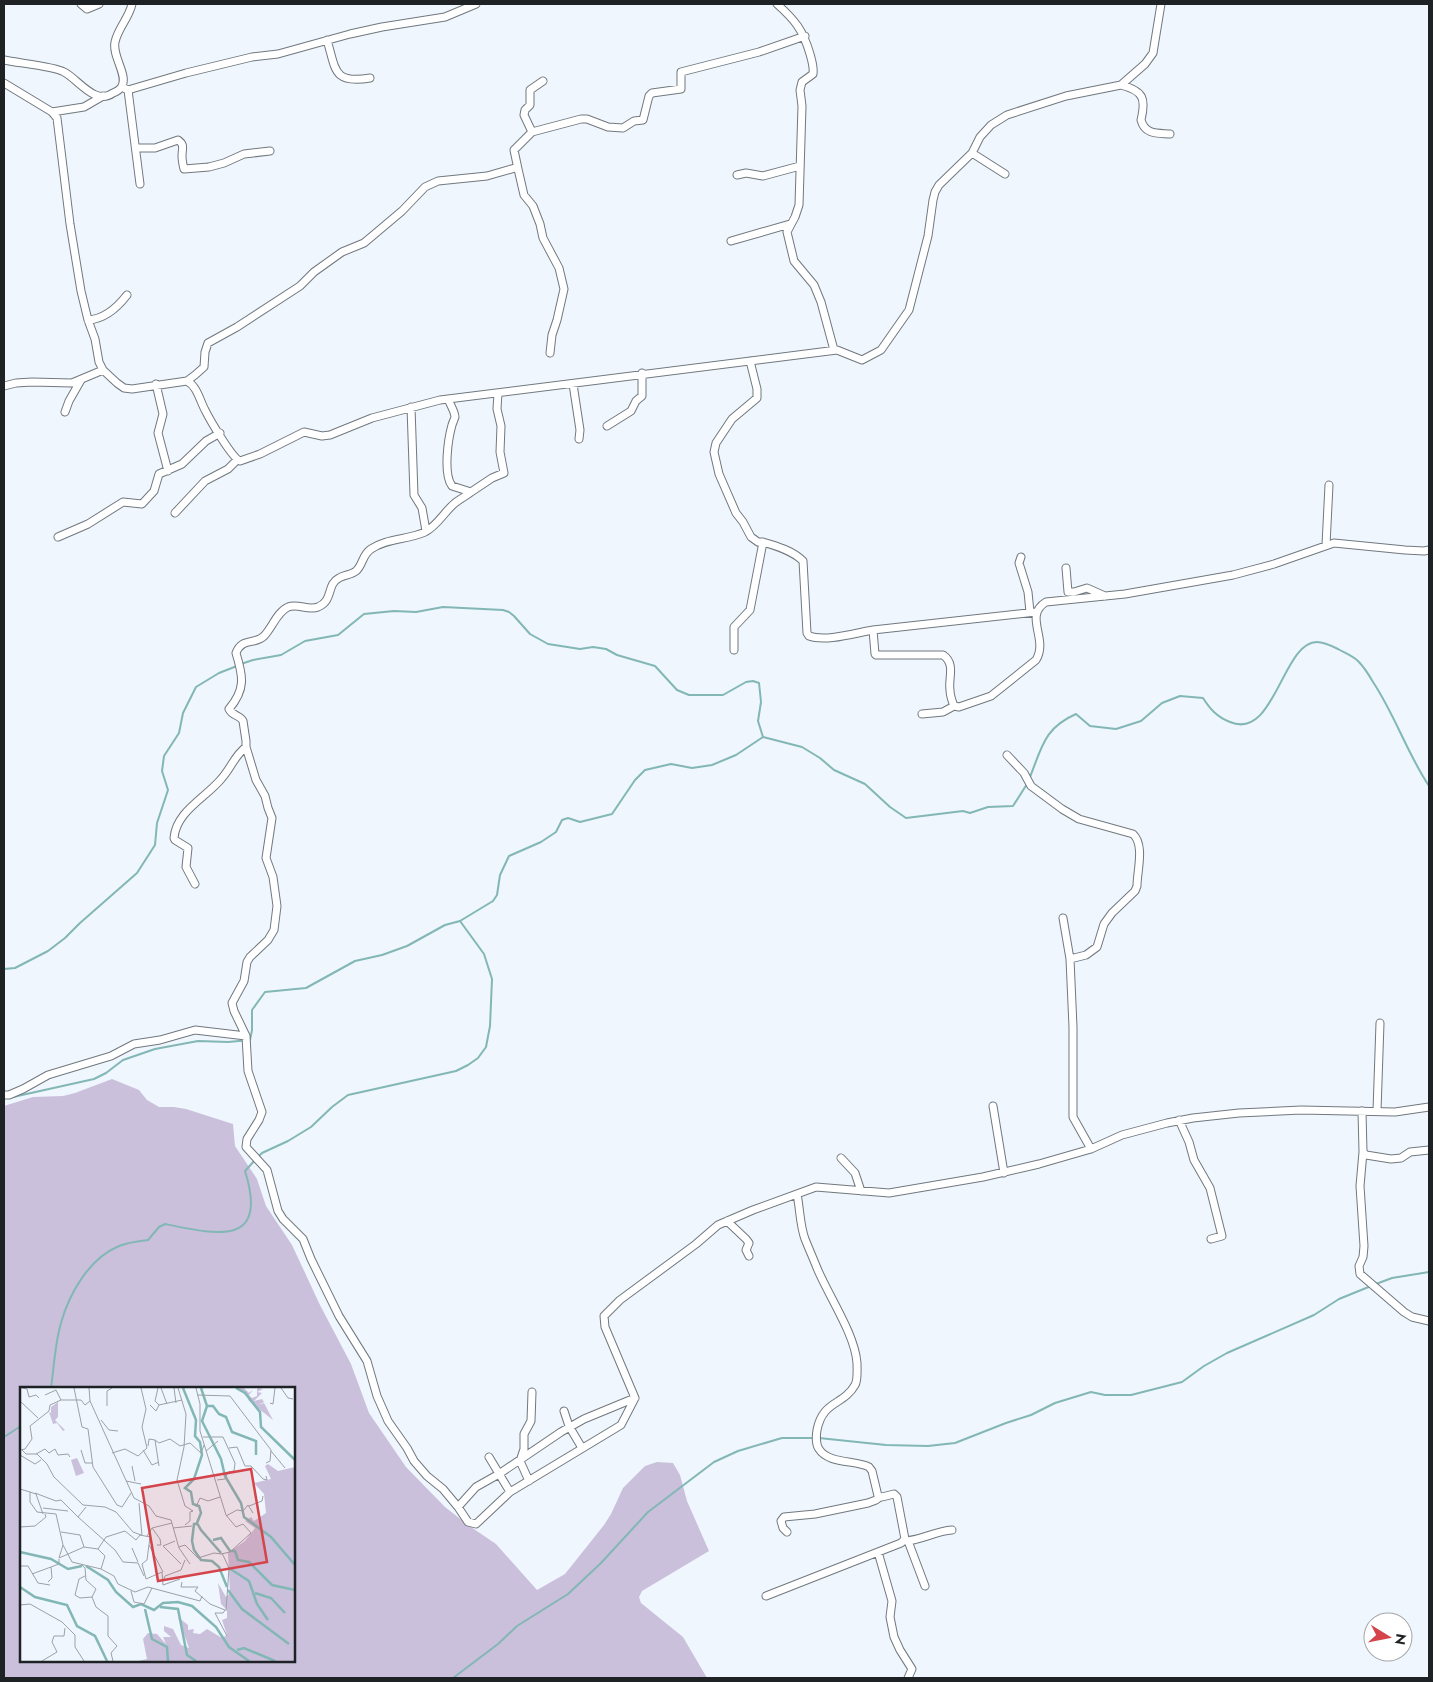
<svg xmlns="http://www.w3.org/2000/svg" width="1433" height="1682" viewBox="0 0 1433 1682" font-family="Jost,sans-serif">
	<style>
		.green { fill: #cac0dc; fill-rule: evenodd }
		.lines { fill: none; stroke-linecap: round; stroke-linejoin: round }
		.stream { stroke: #82b7b5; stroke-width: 2 }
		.minor-casing { stroke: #71787e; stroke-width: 9 }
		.minor { stroke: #fff; stroke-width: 7 }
		.inset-river { fill: none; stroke: #82b7b5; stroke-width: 2.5 }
		.inset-road { fill: none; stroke: #9ca1a7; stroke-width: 1 }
		.view { fill: #d4444a; fill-opacity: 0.15; stroke: #d4444a; stroke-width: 2.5 }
		.inset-edge { fill: none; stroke: #1f2224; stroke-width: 2.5 }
	</style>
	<rect width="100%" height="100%" fill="#eff6fe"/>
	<path class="green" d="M 112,1079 L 139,1090 L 147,1100 L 159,1107 L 174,1107 L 186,1109 L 233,1124 L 235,1146 L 257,1179 L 266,1206 L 292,1245 L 320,1305 L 351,1364 L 369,1413 L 406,1467 L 445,1507 L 468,1525 L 496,1544 L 537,1590 L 565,1574 L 604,1525 L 611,1514 L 623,1488 L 645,1466 L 657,1462 L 673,1463 L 680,1475 L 687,1501 L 709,1551 L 642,1591 L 639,1597 L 641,1603 L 683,1637 L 707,1678 L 4,1678 L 4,1106 L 33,1097 L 63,1096 L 75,1093 ZM 21,1388 L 294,1388 L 294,1661 L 21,1661 Z"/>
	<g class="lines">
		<path class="stream" d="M 241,664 L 253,660 L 281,655 L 305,641 L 338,635 L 364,614 L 394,611 L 416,612 L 443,607 L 503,610 L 509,612 L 514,616 L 530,634 L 548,644 L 580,649 L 593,647 L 606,649 L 617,655 L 655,666 L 677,690 L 689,695 L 723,695 L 746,682 L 753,681 L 759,683 L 761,702 L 758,721 L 763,737
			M 1030,777 C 1042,747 1044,728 1076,714 L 1090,726 L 1116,729 L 1141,721 L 1162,703 L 1180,696 L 1203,698 C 1210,709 1217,717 1230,722 C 1275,741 1282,642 1317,642 C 1324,642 1332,646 1338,649 C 1345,653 1353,656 1358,661 C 1364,667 1369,675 1373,682 C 1395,715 1407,753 1429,786
			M 4,969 L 15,968 L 48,951 L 65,938 L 80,923 L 137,873 L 155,845 L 157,823 L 168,790 L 162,771 L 164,756 L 179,733 L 183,713 L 196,687 L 219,673 L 237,666
			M 13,1097 L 94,1079 L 106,1073 L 123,1060 L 155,1049 L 198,1041 L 228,1042 L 250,1040 L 252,1030 L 252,1010 L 265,992 L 306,988 L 355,961 L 382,955 L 407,946 L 445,925 L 460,921 L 493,901 L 497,895 L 500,875 L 509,856 L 541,842 L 556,832 L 562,820 L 568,818 L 580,822 L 612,814 L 635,780 L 645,770 L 671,764 L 692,768 L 712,765 L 736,755 L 763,737 L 802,747 L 820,758 L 834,770 L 865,784 L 890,807 L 906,818 L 963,811 L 970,813 L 988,807 L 1013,806 L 1027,784
			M 259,1156 L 262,1153 L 288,1141 L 311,1127 L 332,1107 L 348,1095 L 456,1071 L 468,1065 L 478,1058 L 486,1047 L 490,1026 L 492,979 L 484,954 L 460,921
			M 1376,1284 L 1392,1278 L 1429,1272
			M 51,1388 C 54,1367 55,1343 61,1323 C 69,1294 89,1259 117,1247 C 127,1242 137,1242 148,1240 L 159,1227 L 165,1224 C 218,1235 269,1247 245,1171 L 255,1160
			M 4,1437 L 21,1426
			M 819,1438 L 886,1445 L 928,1446 L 955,1443 L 1006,1423 L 1031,1415 L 1055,1403 L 1091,1392 L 1105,1395 L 1131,1395 L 1182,1382 L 1204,1366 L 1227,1353 L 1314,1315 L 1339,1299 L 1371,1286
			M 453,1678 L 498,1644 L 517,1626 L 568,1594 L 601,1563 L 648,1512 L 714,1462 L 738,1451 L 782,1438 L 814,1438"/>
		<g class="minor-casing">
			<path id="minor" d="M 81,4 L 87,9 L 99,4
				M 777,4 C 795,20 803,30 810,54 C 812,61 814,67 813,74 L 802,82 L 800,90 L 802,106 L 799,205 L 795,217 L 787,232 L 794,261 L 814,285 L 821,302 L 834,350
				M 327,40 C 336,70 333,84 370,78
				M 4,60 C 17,63 54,66 64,72 C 78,79 95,106 113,93 C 116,92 121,89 122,86 C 128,75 112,56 115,42 C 118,28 129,18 132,4
				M 543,81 L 530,90 L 530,105 L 525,110 L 524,115 L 532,132 L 581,119 L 587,119 L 608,127 L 623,128 L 634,121 L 643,120 L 649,96 L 652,93 L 681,89 L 681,72 L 759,52 L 805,36
				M 4,83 L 52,112 L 57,118 L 70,224 L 81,291 L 88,320 L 95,339 L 99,362 L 103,370 L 117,383 L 124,388 L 132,389 L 187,381 L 195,375 L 204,367 L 205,352 L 208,343 L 237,327 L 300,286 L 314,272 L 342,252 L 364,243 L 402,211 L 425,187 L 438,181 L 487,176 L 515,168 L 518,169 L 524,195 L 533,206 L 540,224 L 543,238 L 559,268 L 564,289 L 557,320 L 552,335 L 550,353
				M 1121,85 C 1144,91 1146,99 1141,120 C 1145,135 1158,133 1170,134
				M 122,87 L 128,90 L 186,73 L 252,57 L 278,54 L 350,34 L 382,27 L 445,17 L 476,4
				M 128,90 L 140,184
				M 52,112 L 84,107 L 103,96
				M 136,148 L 155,148 L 178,140 C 185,145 182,148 182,156 C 182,160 183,165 184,169 L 209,167 L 224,163 L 244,154 L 270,151
				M 972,153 L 1005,174
				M 518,169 L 514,150 L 532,132
				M 737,175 L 746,173 L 763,176 L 800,166
				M 731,241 L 790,224
				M 88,320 C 105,319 117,308 127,295
				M 187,381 C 197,386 200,401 205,410 C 210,420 232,458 240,461 L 260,454 L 304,432 L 322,436 L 330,435 L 372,418 L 440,400 L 837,350 L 862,360 L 881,350 L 909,310 L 928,236 L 933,200 L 935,192 L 939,185 L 972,153 L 980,137 L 991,125 L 1007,115 L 1066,96 L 1121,85 L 1145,64 L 1153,53 L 1161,4
				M 156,384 L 163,414 L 158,433 L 168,471
				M 573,384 L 580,430 L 579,439
				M 4,386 L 16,383 L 32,382 L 72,383 L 103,370
				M 448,399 C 450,404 455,412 455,417 C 454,420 453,422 452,425 C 448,439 443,474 452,486 L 471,492 C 466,496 460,499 455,503 C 444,512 438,525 425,532 C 408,540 387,538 371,549 C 362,555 363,565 356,571 C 351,575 344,575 339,578 C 326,585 334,600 318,607 C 308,611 298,603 288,607 C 277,612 272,628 264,636 C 255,645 242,637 236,653 C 243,676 246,689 229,709 C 232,716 240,715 243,721 L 246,741 L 246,747 L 256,780 L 265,796 L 268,808 L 272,818 L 266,858 L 273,877 L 277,906 L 274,930 L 268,940 L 250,957 L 247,962 L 244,981 L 232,1003 L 234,1011 L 246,1036 L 248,1071 L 262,1112 L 259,1120 L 247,1139 L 246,1147 L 267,1170 L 278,1211 L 283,1219 L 303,1239 L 311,1259 L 339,1316 L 367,1361 L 377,1396 L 388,1421 L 407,1448 L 414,1461 L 427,1476 L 443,1489 L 458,1507 L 468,1522 L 476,1524 L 510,1492 L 621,1425 L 635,1398 L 605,1327 L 604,1316 L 620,1300 L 696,1244 L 718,1225 L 753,1210 L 816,1187 L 889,1193 L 983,1177 L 1039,1164 L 1091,1149 L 1122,1135 L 1167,1123 L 1193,1118 L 1239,1113 L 1301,1110 L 1395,1112 L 1429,1107
				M 411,407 L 414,495 L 422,508 L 426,531
				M 65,412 L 69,401 L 81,380
				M 607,426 L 631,411 L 636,401 L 642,396 L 642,373
				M 471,492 L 492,478 L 504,473 L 500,452 L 501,426 L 497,409 L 498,393
				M 175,513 L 205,481 L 228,469 L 237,460
				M 58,537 L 88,524 L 123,502 L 142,504 L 154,491 L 159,474 L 182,464 L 206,441 L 220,433
				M 763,542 C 777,546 793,551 803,561 L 807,633 L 809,636 C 826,642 855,633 873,630 L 875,654 L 876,655 L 943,655 C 956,664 948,678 950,690 C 950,695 952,701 954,706 L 959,707 L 991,696 L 1036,660 C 1049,639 1023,616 1046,602 L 1125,594 L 1233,575 L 1274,564 L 1334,543 L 1405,550 L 1424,551 L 1429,550
				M 1326,545 L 1329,485
				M 1021,557 L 1019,563 L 1028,592 L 1030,612
				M 1066,568 L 1068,592 L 1074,592 L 1087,588 L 1105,596
				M 873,630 L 1036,612
				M 734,650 L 734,627 L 750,610 L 763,542 L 758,542 L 751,537 L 743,522 L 736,513 L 719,474 L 714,452 L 716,443 L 732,419 L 757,398 L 757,389 L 750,361
				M 922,714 L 943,712 L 954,706
				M 1007,755 L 1024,773 L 1031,786 L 1062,809 L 1079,819 L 1133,834 C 1145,845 1137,871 1137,886 L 1135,891 L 1112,913 L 1104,924 L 1097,947 L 1086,955 L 1070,959 L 1073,1027 L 1073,1117 L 1091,1149
				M 195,884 L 186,867 L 188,848 L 175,840 L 174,838 C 176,811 207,797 222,778 C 231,768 235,755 246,747
				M 1063,918 L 1070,959
				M 4,1095 L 9,1095 L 23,1089 L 48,1075 L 111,1056 L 134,1044 L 160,1040 L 195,1030 L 246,1036
				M 993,1106 L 1004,1173
				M 1362,1111 L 1363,1152 L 1366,1155 L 1391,1159 L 1401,1158 L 1410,1152 L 1429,1150
				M 1377,1111 L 1380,1023
				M 1179,1120 L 1189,1142 L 1194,1160 L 1210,1188 L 1222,1236 L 1211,1239
				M 1363,1152 L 1360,1186 L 1364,1246 L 1363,1257 L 1359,1266 L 1360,1274 L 1404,1312 L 1412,1317 L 1429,1321
				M 841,1158 L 855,1173 L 861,1191
				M 727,1221 L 746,1239 L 749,1243 L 746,1250 L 749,1256
				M 564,1411 L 569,1426 L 582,1448
				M 489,1457 L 510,1492
				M 529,1481 L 520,1461 L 524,1449 L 524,1434 L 531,1421 L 532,1392
				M 458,1507 L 476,1487 L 499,1474 L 561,1432 L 584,1419 L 635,1398
				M 787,1532 L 783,1528 L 781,1521 L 784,1517 L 815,1514 L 868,1503 L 876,1500 L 880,1497
				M 904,1541 C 920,1541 935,1531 952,1530
				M 908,1541 L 925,1586
				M 878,1552 L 892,1601 L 890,1617 L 894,1637 L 900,1650 L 912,1669 L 908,1678
				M 766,1596 L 901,1543 L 905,1539 L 897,1497 L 894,1494 L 882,1497 L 878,1496 L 872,1471 L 869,1467 C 856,1460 828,1464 819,1449 C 816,1445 816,1436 817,1430 C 823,1400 843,1406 855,1385 C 858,1380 857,1369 857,1363 C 855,1334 828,1295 817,1268 C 813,1258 809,1249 805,1239 C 800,1226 800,1209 797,1194"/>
		</g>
		<use href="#minor" class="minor"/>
	</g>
	<g transform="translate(20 1387)">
		<rect width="275" height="275" fill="#eff6fe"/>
		<path d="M 216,1 L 224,1 L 229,6 L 233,3 L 229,8 L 232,11 L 237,9 L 237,2 L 238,1 L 243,2 L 237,5 L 242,6 L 234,14 L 242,12 L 244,15 L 238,18 L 244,16 L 253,33 L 229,14 L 226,6 ZM 38,15 L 38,30 L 35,33 L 45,43 L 43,44 L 37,36 L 33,37 L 29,25 L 31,26 L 31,20 ZM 57,71 L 64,86 L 56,89 L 51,73 ZM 248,77 L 258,84 L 275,80 L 275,274 L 118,274 L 127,272 L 123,252 L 128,246 L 137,247 L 146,257 L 143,250 L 151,250 L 144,244 L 144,239 L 153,242 L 161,258 L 169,261 L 158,230 L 168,238 L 168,243 L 174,242 L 173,246 L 180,247 L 187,242 L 202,251 L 207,248 L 202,233 L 207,231 L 207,223 L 201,217 L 198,196 L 206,210 L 210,206 L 208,166 L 225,154 L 235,141 L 225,134 L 231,130 L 234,134 L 246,126 L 244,107 L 234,96 L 251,92 L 245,79 Z" fill="#cac0dc"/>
		<path class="inset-river" d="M 163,1 L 176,33 L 175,49 L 180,55 L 182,68 L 174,92 L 165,101 L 171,105 L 173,117 L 179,119 L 181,126 L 177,136 L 181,143 L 201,166M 181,1 L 187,19 L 182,34 L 201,72 L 205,89 L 221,116 L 224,130 L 251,150 L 275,178M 216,1 L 225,6 L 240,25 L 241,40 L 275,73M 187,19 L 193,19 L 199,27 L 206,30 L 212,45 L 236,54 L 236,68M 177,137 L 174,137 L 172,154 L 174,163 L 181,173 L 192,174 L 199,180 L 207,200M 193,153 L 201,151 L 210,164 L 215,164 L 218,173 L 229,175 L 252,198 L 275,203M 0,165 L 31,172 L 48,182 L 62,179M 66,179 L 88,193 L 96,205 L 113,220 L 121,217 L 134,223 L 143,216 L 158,215 L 172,219 L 196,240 L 209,260 L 229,274M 209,181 L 229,194 L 237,217 L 248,233M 0,200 L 15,210 L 47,218 L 57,239 L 75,249 L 87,274M 208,203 L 222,222 L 269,257M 235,206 L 251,211 L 265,226M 140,220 L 158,222 L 167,268 L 176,274M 125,222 L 132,252 L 147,260 L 148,274M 217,263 L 224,261 L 255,274"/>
		<path class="inset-road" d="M 2,1 L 7,2 L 9,10 L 16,8 L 19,11M 54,1 L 62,40 L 68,42 L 73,80 L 97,118 L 102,120 L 111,106M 138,1 L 135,14 L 139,18 L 162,13M 141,1 L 147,17M 154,1 L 156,16M 158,1 L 166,27 L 164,60 L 157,93 L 165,119 L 173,124 L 170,125 L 170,134 L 165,138M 261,1 L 268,11 L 273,12M 25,8 L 36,3 L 41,13M 177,8 L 210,9 L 251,63 L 250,74 L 246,76M 0,14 L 18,31M 70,14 L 114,111 L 129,119 L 136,129 L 151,133 L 159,161 L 170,177M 250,16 L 253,17 L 255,1M 130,18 L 136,24 L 139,18M 87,19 L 87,4 L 92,1M 81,33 L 89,43 L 98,44M 183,50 L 203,50 L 215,76 L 214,84 L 208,85 L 205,92 L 197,93M 135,53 L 139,56 L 150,52 L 160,59 L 170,56 L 181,66 L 184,58M 128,59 L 129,52 L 135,53 L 139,79M 209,61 L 217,60 L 225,79 L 231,79 L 243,92 L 247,93 L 246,89M 0,63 L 5,62 L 12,52 L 10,39 L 29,24 L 30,18 L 41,13 L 61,13 L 65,18 L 70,14 L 69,1M 2,63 L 6,67 L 17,67 L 27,77 L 34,90 L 63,118 L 85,120 L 96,125 L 113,145 L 121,148M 61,63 L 65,76 L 72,76M 123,63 L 132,78 L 139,75M 186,64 L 198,54M 251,64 L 265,81M 92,66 L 105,62 L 118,69 L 127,61 L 122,40 L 126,22 L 121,1M 16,67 L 25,62 L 29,66 L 35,62 L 38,68 L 48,67 L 50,70M 0,68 L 15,77 L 21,73M 112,79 L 115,94M 106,94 L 121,97M 0,102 L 10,105 L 10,115 L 17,125 L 36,127 L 43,158 L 39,171 L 64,160 L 78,162 L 86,150 L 105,144 L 116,153 L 120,148 L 130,150 L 127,173 L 122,177 L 126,192 L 142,185 L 143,198 L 160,192M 10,105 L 16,107 L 23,127M 15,106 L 36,114 L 41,113 L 58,130M 119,116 L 122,149M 229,119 L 242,114 L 243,109M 66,120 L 58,130 L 95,163 L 103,175 L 118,176 L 124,189M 176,120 L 180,111 L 188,114 L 200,110M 23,121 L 48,124M 206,129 L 217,123 L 223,124 L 228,118 L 233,126M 0,140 L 15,139 L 26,130 L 25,127M 132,141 L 140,152 L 141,158 L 137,158M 153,141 L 172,139M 41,145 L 60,148 L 64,160M 127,149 L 132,141 L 152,136M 155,154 L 143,159 L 161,177M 43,158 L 52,175 L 81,182 L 94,189 L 98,197 L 115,205 L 128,200 L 180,214 L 182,209M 129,158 L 143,185M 159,160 L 165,158 L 178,171 L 194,166 L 201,167 L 210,165 L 231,146 L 223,137 L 216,140 L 206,128 L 180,44 L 180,17 L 176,1M 112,161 L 118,175M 78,162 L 85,169 L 81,182M 202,166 L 209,181 L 206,224M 61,177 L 65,181 L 66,193 L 76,202 L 72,210 L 76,220 L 88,229 L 88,249 L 97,259 L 91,266 L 93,274M 0,179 L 8,179 L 18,196 L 30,198M 12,187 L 39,177 L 39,172M 65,189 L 59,192 L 55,208 L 60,211 L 72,210M 143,194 L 145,189 L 161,183 L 165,173M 28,195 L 32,191 L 31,180M 162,195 L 161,200 L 178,200 L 175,204 L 190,217 L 205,223 L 203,226 L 195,226M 111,204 L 114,215 L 124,217 L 132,201M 0,218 L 10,217 L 42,235 L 55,248 L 55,260 L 64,274M 195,226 L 207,249M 22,274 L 37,265 L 32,255 L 34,249 L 44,249 L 45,241"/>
		<path class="view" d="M 231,82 L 247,175 L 138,194 L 122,101 Z"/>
		<rect width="275" height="275" class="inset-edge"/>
	</g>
	<rect width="1433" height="1682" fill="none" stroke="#1f2224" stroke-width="10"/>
	<g transform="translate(1388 1637) rotate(100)"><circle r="24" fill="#ffffff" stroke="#a5a7a7"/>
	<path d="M0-4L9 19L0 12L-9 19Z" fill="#d4444a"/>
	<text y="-8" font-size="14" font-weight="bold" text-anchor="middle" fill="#1f2224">N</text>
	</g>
</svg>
